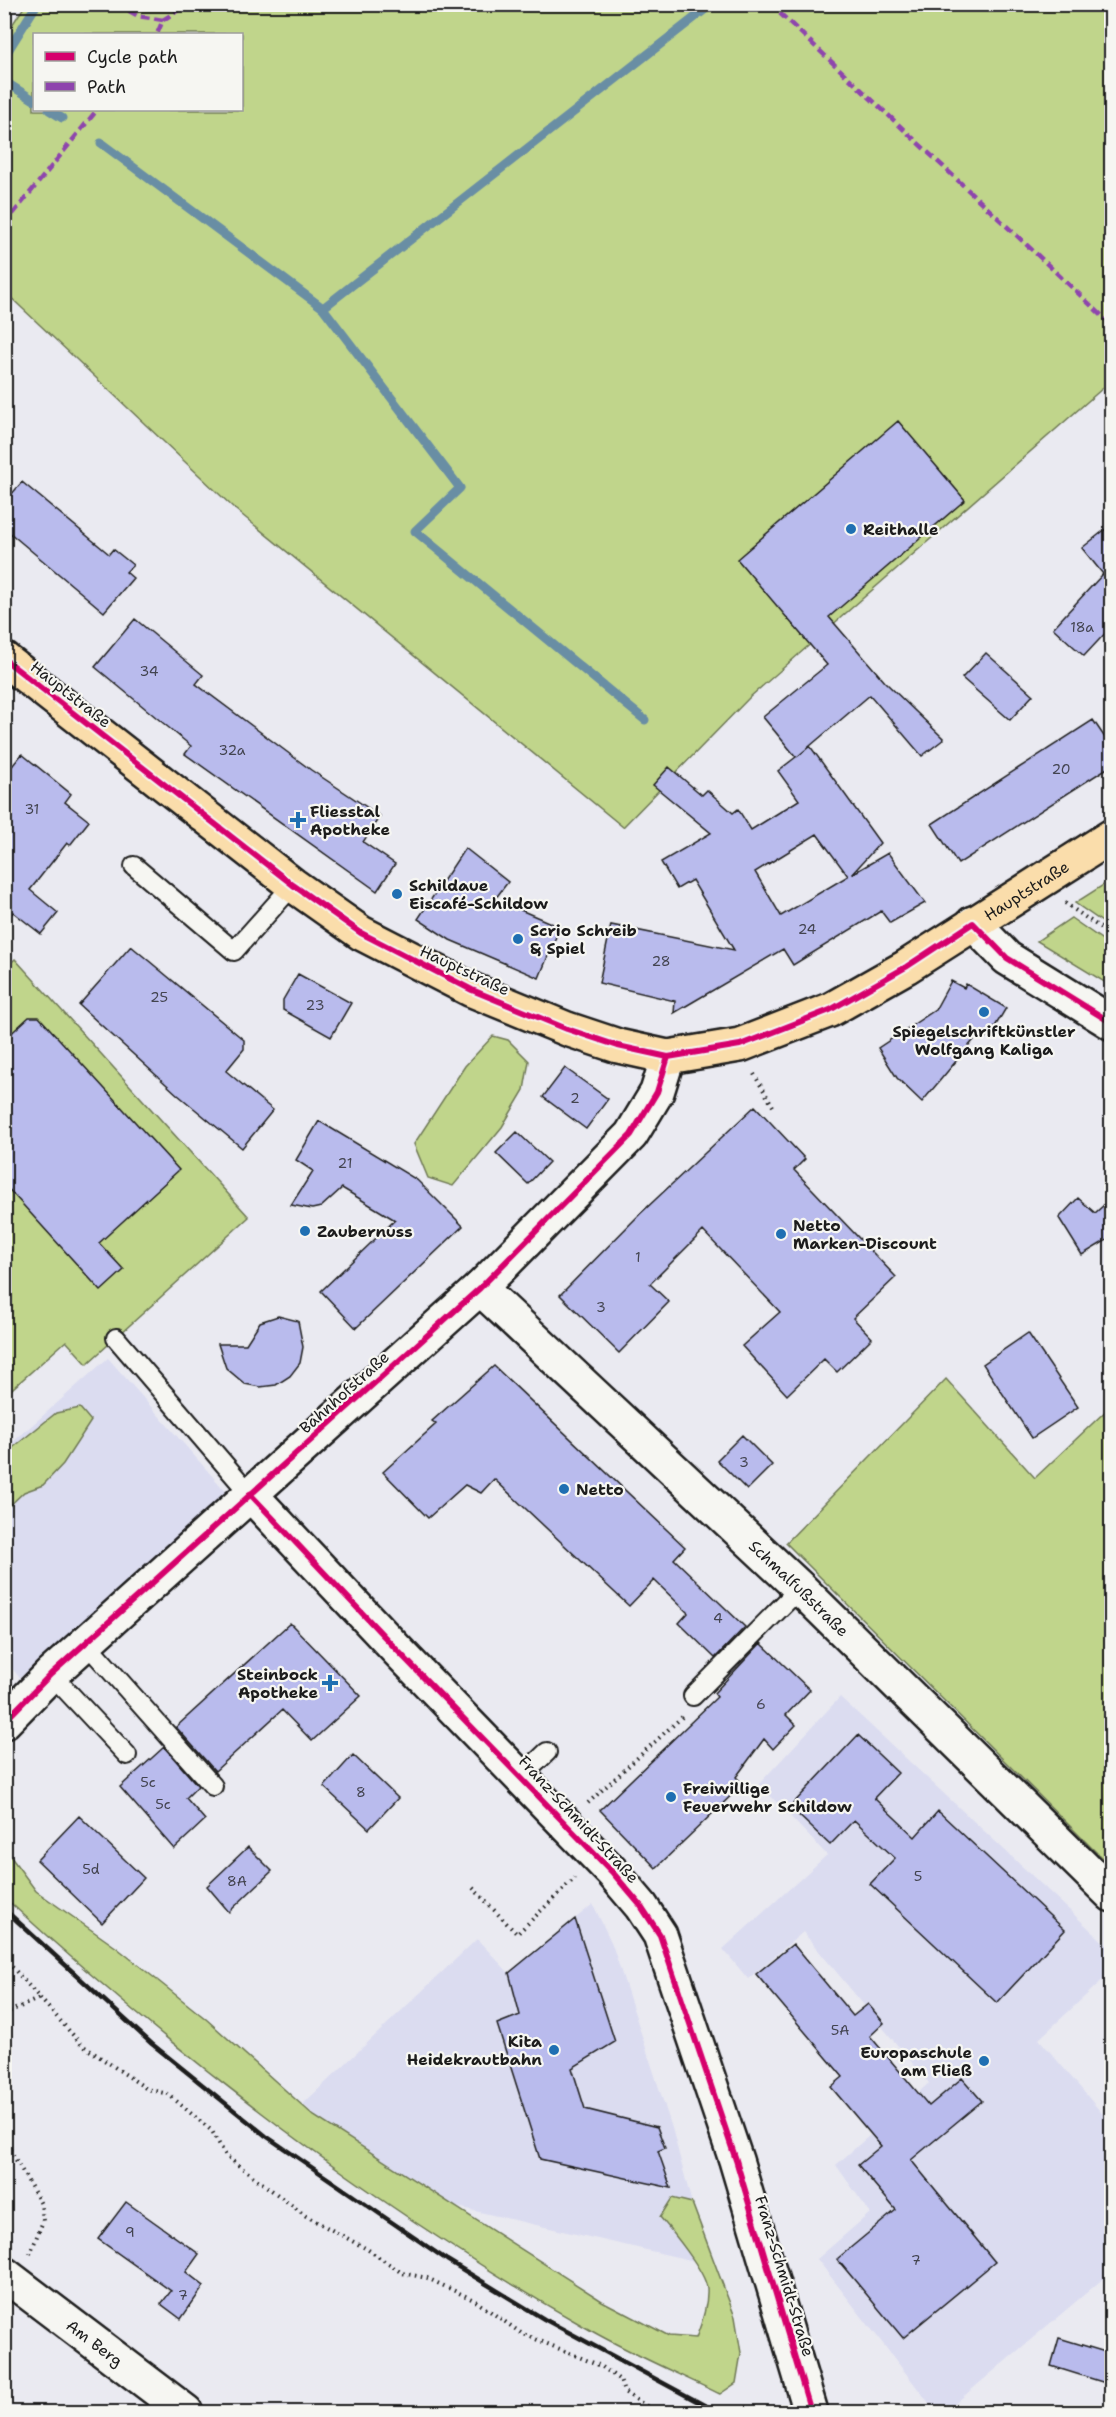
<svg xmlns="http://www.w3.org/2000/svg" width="1116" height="2417" viewBox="0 0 1116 2417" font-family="'Shantell Sans',sans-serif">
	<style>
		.built { fill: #dbdcf0 }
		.green { fill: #c0d58b; stroke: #6e7854; stroke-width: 1.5; fill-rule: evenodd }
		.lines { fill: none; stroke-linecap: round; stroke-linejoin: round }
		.stream { stroke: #698ea4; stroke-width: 9 }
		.building { fill: #b9bbed; stroke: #1c1c1c; stroke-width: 1.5; fill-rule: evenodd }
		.service-casing { stroke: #1c1c1c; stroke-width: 22 }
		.minor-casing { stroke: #1c1c1c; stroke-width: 38 }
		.tertiary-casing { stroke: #1c1c1c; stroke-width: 38 }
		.primary-casing { stroke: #1c1c1c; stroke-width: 38 }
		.path { stroke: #1c1c1c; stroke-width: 4; stroke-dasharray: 1.5 4.5; stroke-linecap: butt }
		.service { stroke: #f6f6f2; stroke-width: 18 }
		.minor { stroke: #f6f6f2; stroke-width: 33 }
		.tertiary { stroke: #f6f6f2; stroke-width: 33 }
		.primary { stroke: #faddab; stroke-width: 33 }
		.rail { stroke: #1c1c1c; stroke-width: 4.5 }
		.quiet { stroke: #8e44ad; stroke-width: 4.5; stroke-dasharray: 9 4.5; stroke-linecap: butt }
		.cycleway-casing { stroke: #f6f6f2; stroke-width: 10 }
		.cycleway { stroke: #d6006c; stroke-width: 6 }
		.poi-dot { fill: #1f6fb2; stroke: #f6f6f2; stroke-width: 2 }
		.labels { text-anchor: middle; stroke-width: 4.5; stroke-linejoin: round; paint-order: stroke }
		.number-label { font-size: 14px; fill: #434450 }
		.poi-label { font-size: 16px; font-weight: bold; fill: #1c1c1c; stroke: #f6f6f2; text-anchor: start }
		.street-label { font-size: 16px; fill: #1c1c1c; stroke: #f6f6f2 }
	</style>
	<rect width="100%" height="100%" fill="#eaeaf1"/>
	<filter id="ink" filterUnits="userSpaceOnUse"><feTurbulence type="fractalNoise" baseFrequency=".0167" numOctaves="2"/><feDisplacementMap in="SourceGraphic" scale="12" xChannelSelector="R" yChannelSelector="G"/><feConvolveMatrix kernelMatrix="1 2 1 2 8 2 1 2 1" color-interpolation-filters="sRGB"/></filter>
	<g filter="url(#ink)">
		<path class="built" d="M 108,1358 L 228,1494 L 20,1678 L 5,1660 L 4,1450 Z
			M 840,1697 L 1111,1949 L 1111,1972 L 1039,2039 L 1111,2124 L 1111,2272 L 945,2412 L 936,2412 L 817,2259 L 870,2213 L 836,2165 L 929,2083 L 803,1932 L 748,1979 L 723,1949 L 827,1855 L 759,1784 Z
			M 593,1904 L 612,1944 L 672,2128 L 708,2264 L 453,2206 L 333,2134 L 303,2104 L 477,1939 L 509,1973 Z"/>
		<path class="green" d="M 26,4 L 1111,5 L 1111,381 L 750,697 L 623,827 L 236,510 L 5,292 L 4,37 ZM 34,34 L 242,34 L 242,110 L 34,110 Z
			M 1111,880 L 1111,928 L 1075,903 Z
			M 1071,918 L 1111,946 L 1111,986 L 1037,941 Z
			M 15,959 L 249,1217 L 87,1364 L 66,1341 L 5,1395 L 4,1284 L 9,1278 L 4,1270 L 4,969 Z
			M 493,1036 L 508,1040 L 529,1061 L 524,1090 L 502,1127 L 453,1186 L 428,1178 L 414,1144 L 465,1066 Z
			M 946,1379 L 1035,1478 L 1111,1406 L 1111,1867 L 786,1543 Z
			M 80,1408 L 91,1421 L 63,1464 L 43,1485 L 24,1492 L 5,1510 L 5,1454 L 56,1413 Z
			M 5,1849 L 36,1891 L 117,1948 L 206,2019 L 314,2116 L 602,2301 L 669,2336 L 696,2338 C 702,2323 708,2304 707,2288 C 705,2271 672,2231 660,2217 L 672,2198 L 692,2203 L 735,2317 L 741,2353 L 736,2383 L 720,2394 C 677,2373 632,2354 590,2330 C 378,2210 184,2062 5,1898 Z"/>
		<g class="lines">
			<path class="stream" d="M 4,57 L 37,4
				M 4,81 L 34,100
				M 49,110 L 62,118
				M 101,143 L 323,308
				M 645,720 L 415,531 L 460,488 L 323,308 L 712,4"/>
		</g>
		<path class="building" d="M 898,421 L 965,500 L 829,617 L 885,682 L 944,739 L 922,756 L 870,695 L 797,757 L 810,746 L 880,843 L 852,874 L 888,853 L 925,903 L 890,923 L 881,911 L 793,965 L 783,949 L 674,1013 L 675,1001 L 599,983 L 611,925 L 734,950 L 692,880 L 677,889 L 661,862 L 711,833 L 653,785 L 669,767 L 702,795 L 707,790 L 733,813 L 738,809 L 751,830 L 799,800 L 778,771 L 796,757 L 763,717 L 827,665 L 737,559 ZM 817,834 L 848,876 L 781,916 L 755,872 Z
			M 22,482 L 109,554 L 113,549 L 133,565 L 126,572 L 133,578 L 104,612 L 4,528 L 4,503 Z
			M 1112,524 L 1112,626 L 1084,656 L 1053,628 L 1103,574 L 1082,548 Z
			M 135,619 L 203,675 L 196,684 L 311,770 L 380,816 L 363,842 L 395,864 L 377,891 L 185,754 L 191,746 L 95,667 Z
			M 986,653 L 1033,695 L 1010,720 L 962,678 Z
			M 1093,720 L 1112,748 L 1112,765 L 958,864 L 932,824 Z
			M 22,754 L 71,794 L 65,802 L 89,821 L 70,845 L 67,843 L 30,890 L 58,913 L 41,934 L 13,912 L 4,923 L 4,776 Z
			M 465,848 L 508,882 L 495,899 L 560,927 L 539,978 L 450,940 L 418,919 Z
			M 131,946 L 244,1040 L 244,1049 L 226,1071 L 273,1110 L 242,1148 L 178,1095 L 79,1005 Z
			M 298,974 L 351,1003 L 331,1037 L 283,1010 L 283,1000 Z
			M 951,981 L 964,988 L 966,984 L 1006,1008 L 993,1030 L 985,1038 L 978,1035 L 922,1102 L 897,1078 L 878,1048 L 935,1010 Z
			M 29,1017 L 39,1017 L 179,1170 L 99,1243 L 124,1270 L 101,1291 L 4,1184 L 4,1040 Z
			M 565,1068 L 608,1099 L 586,1129 L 543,1097 Z
			M 755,1106 L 805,1159 L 794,1170 L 896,1277 L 853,1318 L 872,1338 L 837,1372 L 824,1359 L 787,1395 L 742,1346 L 780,1312 L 703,1231 L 650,1284 L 669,1302 L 619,1353 L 560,1295 L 640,1214 Z
			M 319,1121 L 417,1180 L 463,1226 L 356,1328 L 321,1291 L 395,1220 L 342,1188 L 321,1207 L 312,1209 L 291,1205 L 313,1171 L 296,1160 Z
			M 517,1132 L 549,1162 L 528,1184 L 496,1153 Z
			M 1078,1198 L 1095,1213 L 1112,1198 L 1112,1237 L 1082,1255 L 1059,1218 Z
			M 278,1316 L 298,1321 L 303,1347 L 300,1363 L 290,1376 L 276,1385 L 260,1387 L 245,1384 L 226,1368 L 218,1344 L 246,1344 L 260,1322 Z
			M 1028,1333 L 1078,1407 L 1032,1438 L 983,1364 Z
			M 494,1366 L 685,1547 L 674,1559 L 745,1627 L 715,1658 L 679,1623 L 688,1613 L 654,1580 L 629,1606 L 494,1479 L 481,1493 L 465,1485 L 428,1518 L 383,1472 L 436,1424 L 432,1421 Z
			M 742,1435 L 772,1465 L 747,1490 L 717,1460 Z
			M 290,1623 L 361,1696 L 312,1741 L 282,1710 L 215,1771 L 176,1727 Z
			M 761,1643 L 810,1690 L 786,1715 L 796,1725 L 773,1749 L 764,1739 L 736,1777 L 743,1784 L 656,1868 L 600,1810 L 717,1697 L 714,1693 Z
			M 858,1735 L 898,1773 L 874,1798 L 915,1837 L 938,1811 L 1065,1930 L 997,2003 L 870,1884 L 895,1858 L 854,1820 L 830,1845 L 790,1807 Z
			M 164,1747 L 198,1786 L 186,1798 L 205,1820 L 174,1849 L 120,1787 Z
			M 353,1755 L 398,1798 L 369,1829 L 324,1787 Z
			M 79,1816 L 144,1878 L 102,1923 L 37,1860 Z
			M 248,1847 L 272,1871 L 229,1912 L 207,1886 Z
			M 575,1919 L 615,2042 L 572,2068 L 585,2109 L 657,2127 L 665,2148 L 658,2151 L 671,2188 L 540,2159 L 497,2024 L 520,2015 L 509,1973 Z
			M 793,1944 L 853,2016 L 868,2004 L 884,2023 L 870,2036 L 929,2106 L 962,2078 L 982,2101 L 911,2160 L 995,2262 L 903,2338 L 837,2259 L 896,2210 L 858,2165 L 881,2146 L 831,2087 L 843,2077 L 756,1974 Z
			M 126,2202 L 199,2254 L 186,2272 L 204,2286 L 181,2319 L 161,2304 L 171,2291 L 98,2239 Z
			M 1059,2338 L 1112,2354 L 1112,2385 L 1051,2366 Z"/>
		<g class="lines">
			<g class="service-casing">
				<path id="service" d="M 134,866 L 234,951 L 293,885
					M 116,1338 L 250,1494
					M 86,1643 L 213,1786
					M 51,1674 L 127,1755
					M 693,1696 L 800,1588
					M 521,1777 L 547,1752"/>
			</g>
			<g class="minor-casing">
				<g id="minor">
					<path d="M 973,923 L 1007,958 L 1112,1023"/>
					<path id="s1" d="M 480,1288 L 800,1588 L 1112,1895"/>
					<path d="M 250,1494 L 396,1649 L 613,1873 L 641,1906 L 660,1935 L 736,2160 L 811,2412"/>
					<path id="s2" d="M 4,2274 L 186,2412"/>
				</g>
			</g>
			<g class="tertiary-casing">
				<path id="tertiary" d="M 4,1722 L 51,1674 L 480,1288 L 631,1135 L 657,1092 L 668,1057"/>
			</g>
			<g class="primary-casing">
				<g id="primary">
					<path id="s3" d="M 4,659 L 293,885 L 361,933 L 472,990 L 567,1029 L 618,1046 L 668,1057 L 740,1045 L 830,1010 L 906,967 L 1112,836"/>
				</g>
			</g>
			<path class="path" d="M 1065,903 L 1112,936
				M 754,1074 L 774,1108
				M 588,1803 L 682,1717
				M 473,1888 L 517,1934 L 575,1878
				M 4,1958 L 82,2045 L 147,2089 L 168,2094 L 212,2131 L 226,2156 L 306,2216 L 367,2249 L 402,2273 L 427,2278 L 474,2300 L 521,2333 L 601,2366 L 620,2380 L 624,2392 L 656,2412
				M 4,2014 L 40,1998
				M 4,2139 L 41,2204 L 43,2221 L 30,2254"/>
			<use href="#service" class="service"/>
			<use href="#minor" class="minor"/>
			<use href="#tertiary" class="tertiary"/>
			<use href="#primary" class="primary"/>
			<path class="rail" d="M 4,1909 L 152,2044 L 266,2136 L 447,2260 L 544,2319 L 717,2412"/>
			<path class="quiet" d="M 117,4 L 138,16 L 163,20 L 157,34
				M 770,4 L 1112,325
				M 163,20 L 188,4
				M 4,225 L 97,110"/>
			<g class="cycleway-casing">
				<path id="cycleway" d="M 4,659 L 293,885 L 361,933 L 472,990 L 567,1029 L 618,1046 L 668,1057 L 740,1045 L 830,1010 L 906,967 L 973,923 L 1007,958 L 1112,1023
					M 250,1494 L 396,1649 L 613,1873 L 641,1906 L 660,1935 L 736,2160 L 811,2412
					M 4,1722 L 51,1674 L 480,1288 L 631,1135 L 657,1092 L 668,1057"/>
			</g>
			<use href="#cycleway" class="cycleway"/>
		</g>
	</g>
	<g class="poi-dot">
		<circle cx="851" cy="529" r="6"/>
		<path d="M295 811h6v6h6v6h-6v6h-6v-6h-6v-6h6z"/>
		<circle cx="397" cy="894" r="6"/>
		<circle cx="518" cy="939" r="6"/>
		<circle cx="984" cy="1012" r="6"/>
		<circle cx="305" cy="1231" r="6"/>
		<circle cx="781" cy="1234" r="6"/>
		<circle cx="564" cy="1489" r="6"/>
		<path d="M327 1674h6v6h6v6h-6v6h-6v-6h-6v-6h6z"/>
		<circle cx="671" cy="1797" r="6"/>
		<circle cx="554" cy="2050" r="6"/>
		<circle cx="984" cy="2061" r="6"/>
	</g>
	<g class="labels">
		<g class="number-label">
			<text x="1082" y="632">18a</text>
			<text x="149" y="676">34</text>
			<text x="232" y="755">32a</text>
			<text x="1061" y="774">20</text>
			<text x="32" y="814">31</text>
			<text x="807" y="934">24</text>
			<text x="661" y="966">28</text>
			<text x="159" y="1002">25</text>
			<text x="315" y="1010">23</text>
			<text x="575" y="1103">2</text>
			<text x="345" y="1168">21</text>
			<text x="638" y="1262">1</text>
			<text x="601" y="1312">3</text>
			<text x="744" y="1467">3</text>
			<text x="718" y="1623">4</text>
			<text x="761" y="1709">6</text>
			<text x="148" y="1787">5c</text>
			<text x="361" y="1797">8</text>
			<text x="163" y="1809">5c</text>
			<text x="91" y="1874">5d</text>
			<text x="918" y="1881">5</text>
			<text x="237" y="1886">8A</text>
			<text x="840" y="2035">5A</text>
			<text x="130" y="2237">9</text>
			<text x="916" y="2265">7</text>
			<text x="183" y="2300">7</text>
		</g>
		<g class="poi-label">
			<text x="863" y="535">Reithalle</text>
			<text x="310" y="817">Fliesstal<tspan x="310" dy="18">Apotheke</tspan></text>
			<text x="409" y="891">Schildaue<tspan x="409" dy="18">Eiscafé-Schildow</tspan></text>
			<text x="530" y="936">Scrio Schreib<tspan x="530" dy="18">&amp; Spiel</tspan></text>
			<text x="984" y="1037" text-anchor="middle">Spiegelschriftkünstler<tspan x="984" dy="18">Wolfgang Kaliga</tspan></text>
			<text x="793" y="1231">Netto<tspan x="793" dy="18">Marken-Discount</tspan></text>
			<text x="317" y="1237">Zaubernuss</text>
			<text x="576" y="1495">Netto</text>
			<text x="318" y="1680" text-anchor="end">Steinbock<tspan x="318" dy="18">Apotheke</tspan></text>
			<text x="683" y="1794">Freiwillige<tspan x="683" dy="18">Feuerwehr Schildow</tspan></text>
			<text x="542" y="2047" text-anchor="end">Kita<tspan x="542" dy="18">Heidekrautbahn</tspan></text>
			<text x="972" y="2058" text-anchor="end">Europaschule<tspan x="972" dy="18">am Fließ</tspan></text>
		</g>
		<g class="street-label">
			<text transform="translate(71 694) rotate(38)" y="6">Hauptstraße</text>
			<text dy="6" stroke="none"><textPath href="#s3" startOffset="1182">Hauptstraße</textPath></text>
			<text transform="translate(465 970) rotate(25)" y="6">Hauptstraße</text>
			<text transform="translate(344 1392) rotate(-42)" y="6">Bahnhofstraße</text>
			<text dy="6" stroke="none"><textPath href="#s1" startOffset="438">Schmalfußstraße</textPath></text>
			<text transform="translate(579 1819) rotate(47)" y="6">Franz-Schmidt-Straße</text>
			<text transform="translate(785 2276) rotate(73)" y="6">Franz-Schmidt-Straße</text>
			<text dy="6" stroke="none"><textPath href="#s2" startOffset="114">Am Berg</textPath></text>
		</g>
	</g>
	<rect width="1116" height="2417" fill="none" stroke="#f6f6f2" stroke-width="24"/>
	<rect x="12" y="12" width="1092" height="2393" fill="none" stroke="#1c1c1c" stroke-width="2" filter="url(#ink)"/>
	<rect x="33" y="33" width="210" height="78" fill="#f6f6f2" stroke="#9f9f9c" stroke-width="1.5"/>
	<rect x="45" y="52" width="30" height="9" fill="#d6006c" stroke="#9f9f9c" stroke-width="1.5"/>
	<text x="87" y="63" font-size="18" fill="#1c1c1c">Cycle path</text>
	<rect x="45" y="82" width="30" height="9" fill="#8e44ad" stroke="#9f9f9c" stroke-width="1.5"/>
	<text x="87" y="93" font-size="18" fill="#1c1c1c">Path</text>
</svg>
